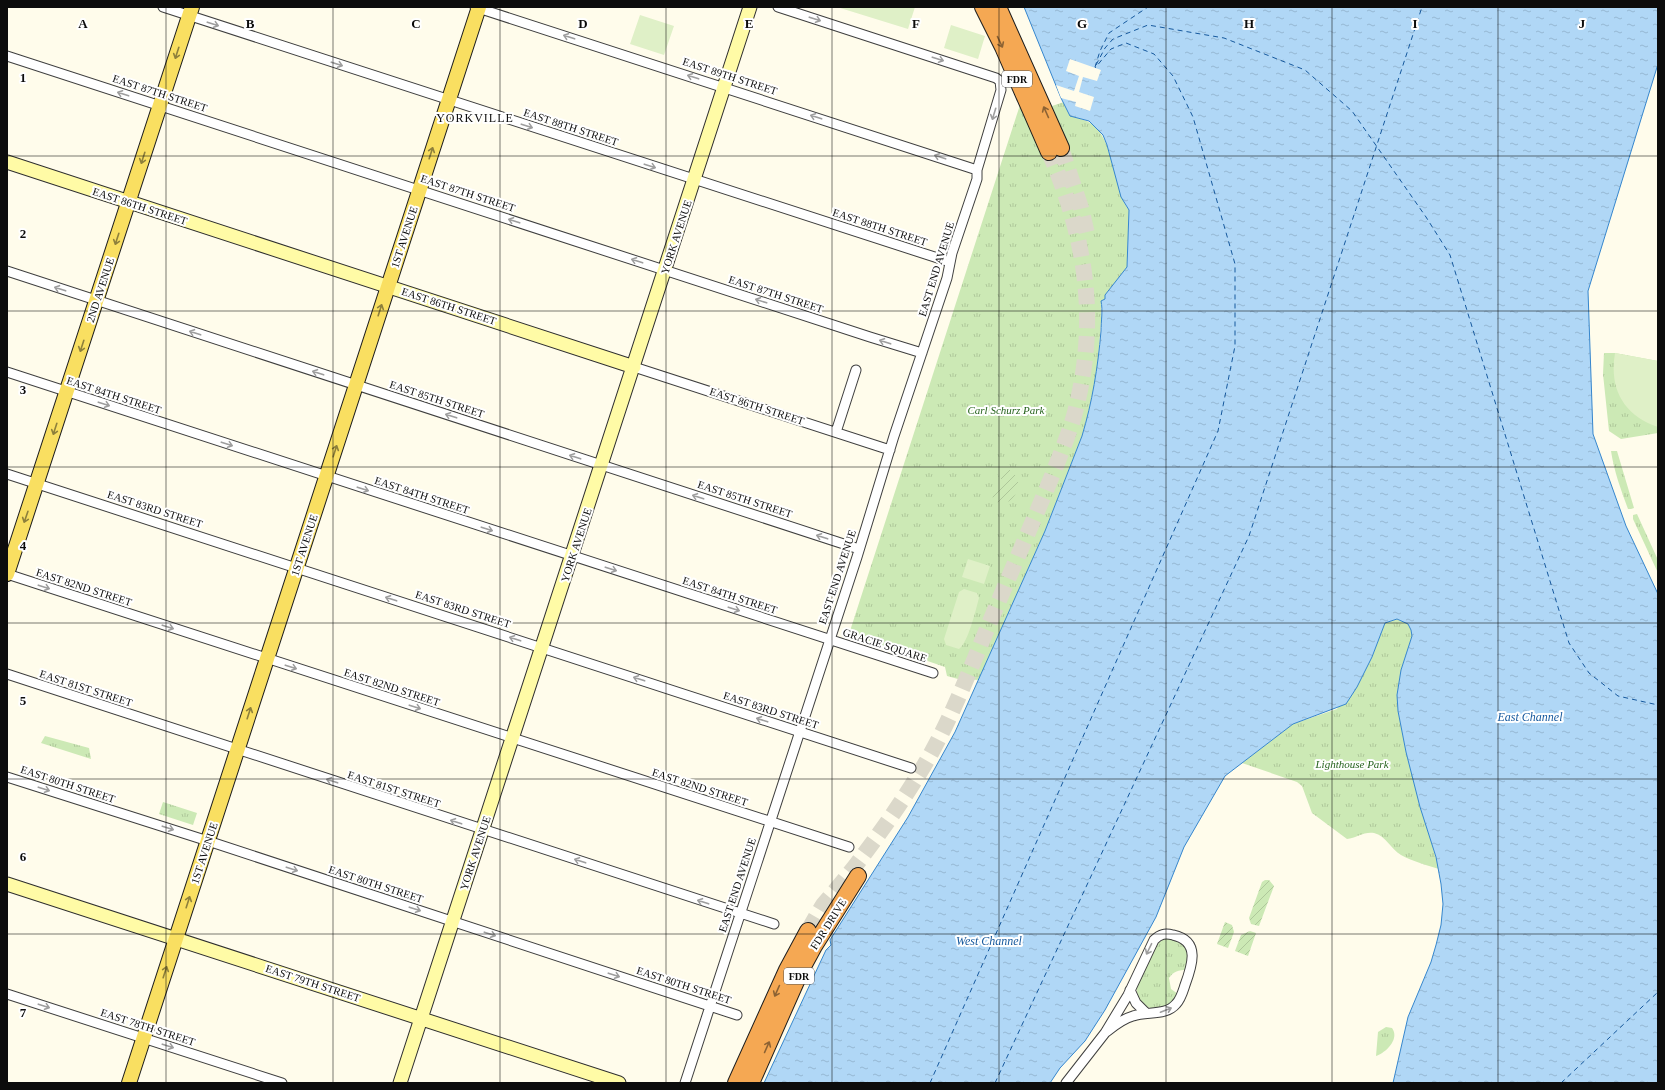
<svg xmlns="http://www.w3.org/2000/svg" width="1665" height="1090" viewBox="0 0 1665 1090" font-family="Georgia,serif">
	<style>
		.grass { fill: url(#grass-tufts) }
		.garden { fill: url(#garden-furrows) }
		.pitch { fill: #dff0c7 }
		.water { fill: url(#water-ripples); stroke: #3686cd }
		.pier { fill: #fffceb }
		.lines { fill: none; stroke-linecap: round; stroke-linejoin: round }
		.ferry { stroke: #15589d; stroke-width: 1; stroke-dasharray: 5 4; stroke-linecap: butt }
		.highway-tunnel { stroke: #dbd8ca; stroke-width: 16; stroke-dasharray: 16 8; stroke-linecap: butt }
		.street-casing { stroke: #3f3f3f; stroke-width: 11 }
		.secondary-casing { stroke: #2e2e2e; stroke-width: 15 }
		.primary-casing { stroke: #1d1d1d; stroke-width: 16 }
		.highway-casing { stroke: #1d1d1d; stroke-width: 18 }
		.street { stroke: #fff; stroke-width: 9 }
		.secondary { stroke: #fffba6; stroke-width: 13 }
		.primary { stroke: #f9df61; stroke-width: 14 }
		.highway { stroke: #f5a853; stroke-width: 16 }
		.oneway { stroke: #9e9e9e }
		.oneway2 { stroke: #8c6233 }
		.oneway3 { stroke: #8e803b }
		.grid { fill: none; stroke: #0c0c0c; stroke-width: 1; stroke-opacity: 0.55 }
		.labels { text-anchor: middle; stroke-width: 4; stroke-linejoin: round; paint-order: stroke }
		.shield { fill: #fff; stroke: #555; stroke-width: 1 }
		.shield-label { font-size: 10px; font-weight: bold; fill: #0c0c0c }
		.street-label { font-size: 11px; fill: #0c0c0c; stroke: #fff }
		.park-label { font-size: 11px; font-style: italic; fill: #26631d; stroke: #fff }
		.neighbourhood-label { font-size: 12px; letter-spacing: 1px; fill: #0c0c0c; stroke: #fff }
		.water-label { font-size: 12px; font-style: italic; fill: #15589d; stroke: #fff }
		.grid-label { font-size: 13px; text-anchor: middle; font-weight: bold; fill: #0c0c0c; stroke: #fff; stroke-width: 4; stroke-linejoin: round; paint-order: stroke }
	</style>
	<defs>
		<pattern id="grass-tufts" width="24" height="20" patternUnits="userSpaceOnUse"><rect width="24" height="20" fill="#cce9b5"/><path d="M3 7l-1-3M5 7V3M7 7l1-3M15 17l-1-3M17 17v-4M19 17l1-3" fill="none" stroke="#aec79a"/></pattern>
		<pattern id="garden-furrows" width="10" height="10" patternUnits="userSpaceOnUse"><rect width="10" height="10" fill="#cce9b5"/><path d="M-1 1l2-2M0 10L10 0M9 11l2-2" fill="none" stroke="#aec79a"/></pattern>
		<pattern id="water-ripples" width="26" height="14" patternUnits="userSpaceOnUse"><rect width="26" height="14" fill="#b0d7f6"/><path d="M2 4q2-2 4 0t4 0M15 11q2-2 4 0t4 0" fill="none" stroke="#96b7d2"/></pattern>
	</defs>
	<rect width="100%" height="100%" fill="#fffceb"/>
	<path class="grass" d="M 1064,102 L 1070,116 C 1078,118 1087,120 1093,125 C 1110,138 1119,183 1125,204 L 1129,210 L 1127,267 L 1105,296 L 1105,299 L 1101,301 L 1101,321 L 1097,372 L 1087,420 L 1082,436 L 1045,531 L 979,680 L 958,679 L 947,676 L 945,667 L 849,634 L 1019,108 L 1021,105 L 1068,146 L 1052,106 Z
		M 1604,353 L 1615,353 L 1658,361 L 1658,433 L 1621,439 L 1609,431 L 1603,374 Z
		M 1611,451 L 1617,451 L 1634,508 L 1631,509 L 1628,509 C 1621,490 1614,471 1611,451 Z
		M 1637,514 L 1658,560 L 1658,573 L 1633,519 L 1633,515 Z
		M 1397,619 L 1408,624 L 1411,630 L 1412,636 L 1401,670 L 1397,695 L 1398,711 L 1406,752 L 1439,869 C 1426,865 1412,861 1401,855 C 1391,849 1386,836 1374,833 C 1365,831 1356,838 1347,839 L 1312,813 L 1302,786 L 1297,782 L 1242,763 L 1293,724 L 1337,709 L 1372,657 L 1385,623 Z
		M 45,736 L 89,748 L 91,759 L 41,743 Z
		M 163,802 L 197,813 L 193,825 L 159,814 Z
		M 1165,938 C 1186,939 1191,951 1187,970 C 1178,970 1174,971 1169,978 L 1171,989 L 1178,994 C 1176,997 1175,1000 1173,1002 C 1162,1015 1138,1009 1137,992 C 1136,982 1143,972 1147,963 C 1152,953 1155,944 1165,938 Z
		M 1386,1027 L 1392,1028 C 1400,1039 1386,1053 1376,1056 L 1378,1032 Z"/>
	<path class="garden" d="M 1008,469 C 1031,480 1010,515 993,499 L 992,493 L 996,492 L 1001,487 L 1001,479 L 998,475 C 1000,470 1003,470 1008,469 Z
		M 1265,880 L 1269,880 L 1274,886 L 1259,926 L 1251,924 L 1249,918 L 1262,882 Z
		M 1225,922 L 1232,925 L 1234,932 L 1228,948 L 1217,944 Z
		M 1250,931 L 1256,933 L 1248,956 L 1235,951 L 1241,935 Z"/>
	<path class="pitch" d="M 837,7 L 915,7 L 908,29 Z
		M 640,15 L 674,26 L 664,55 L 630,44 Z
		M 951,25 L 985,36 L 978,59 L 944,48 Z
		M 1615,353 L 1658,361 L 1658,427 C 1623,415 1609,388 1615,353 Z
		M 968,559 L 990,566 L 984,584 L 962,577 Z
		M 964,589 L 977,593 L 979,598 C 976,609 968,643 959,649 L 946,645 L 944,639 L 959,592 Z"/>
	<path class="water" d="M 1024,7 L 1658,7 L 1658,64 L 1588,291 L 1593,434 L 1626,526 L 1658,594 L 1658,1083 L 1393,1083 L 1408,1017 L 1431,962 L 1436,945 L 1441,925 L 1443,904 L 1441,884 L 1436,857 L 1420,807 L 1406,752 L 1398,711 L 1397,695 L 1401,670 L 1412,636 L 1411,630 L 1408,624 L 1397,619 L 1385,623 L 1372,657 L 1357,687 L 1346,704 L 1293,724 L 1225,776 L 1184,847 L 1156,917 L 1105,1010 L 1085,1041 L 1060,1068 L 1050,1083 L 764,1083 L 826,950 L 831,945 L 830,940 L 908,817 L 955,732 L 1045,531 L 1082,436 C 1092,403 1098,367 1101,331 C 1101,322 1103,310 1101,301 L 1105,299 L 1105,295 L 1127,267 L 1129,210 L 1121,197 L 1107,145 L 1103,135 L 1089,121 L 1070,116 L 1061,98 Z"/>
	<path class="pier" d="M 1070,59 L 1101,70 L 1097,81 L 1083,77 L 1079,92 L 1094,97 L 1090,111 L 1075,106 L 1076,102 L 1061,98 L 1056,85 L 1074,91 L 1079,76 L 1066,71 Z"/>
	<g class="lines">
		<path class="ferry" d="M 1096,65 L 1105,48 L 1113,39 L 1148,25 L 1224,38 L 1305,70 L 1352,111 L 1426,217 L 1450,255 L 1569,643 L 1589,673 L 1618,696 L 1658,705
			M 1095,67 L 1100,51 L 1109,33 L 1148,7
			M 930,1083 L 1218,431 L 1235,346 L 1235,264 L 1193,117 L 1173,76 L 1154,54 L 1126,43 L 1111,49 L 1095,68
			M 995,1083 L 1249,536 L 1422,7
			M 1561,1083 L 1658,992"/>
		<path class="highway-tunnel" d="M 1061,148 L 1081,208 L 1087,234
			M 808,931 C 813,922 818,913 823,905 C 834,892 845,879 856,865 C 877,837 898,808 917,777 C 952,722 974,658 1000,598 C 1017,558 1035,517 1052,476 C 1060,456 1068,436 1074,416 C 1099,323 1087,240 1049,152"/>
		<g class="street-casing">
			<path id="street" d="M 163,7 L 950,262
				M 475,7 L 977,170
				M 7,56 L 870,337 L 922,353
				M 7,271 L 859,549
				M 634,367 L 890,450
				M 7,372 L 933,673
				M 836,432 L 856,370
				M 7,474 L 911,768
				M 7,574 L 849,847
				M 7,674 L 774,924
				M 7,777 L 208,841 L 737,1015
				M 1130,990 L 1136,1003 L 1146,1013
				M 7,994 L 282,1083
				M 685,1083 L 857,557 L 894,436 L 947,278 L 952,253 L 977,179 L 977,170 L 1001,90 L 1000,81 L 996,78 L 778,7
				M 1066,1083 L 1105,1033 L 1128,995 L 1154,940 C 1160,934 1165,933 1173,935 C 1201,941 1192,966 1185,985 C 1183,991 1181,999 1176,1004 C 1166,1016 1147,1011 1133,1016 C 1122,1019 1114,1026 1105,1033"/>
		</g>
		<g class="secondary-casing">
			<path id="secondary" d="M 7,162 L 634,367
				M 7,884 L 619,1083
				M 400,1083 L 750,7"/>
		</g>
		<g class="primary-casing">
			<path id="primary" d="M 7,574 L 192,7
				M 129,1083 L 479,7"/>
		</g>
		<g class="highway-casing">
			<path id="highway" d="M 983,7 L 1003,47 L 1049,152
				M 998,7 L 1061,148
				M 736,1083 L 787,970 L 808,931
				M 751,1083 L 801,970 L 814,946 L 858,876"/>
		</g>
		<use href="#street" class="street"/>
		<use href="#secondary" class="secondary"/>
		<use href="#primary" class="primary"/>
		<use href="#highway" class="highway"/>
	</g>
	<defs><path id="oneway-shaft" d="M-6 0H5M1.5-3L5.5 0L1.5 3" fill="none" stroke-width="1.6" stroke-linecap="round" stroke-linejoin="round"/></defs>
	<g class="oneway">
		<use href="#oneway-shaft" transform="translate(815 19) rotate(18)"/>
		<use href="#oneway-shaft" transform="translate(213 24) rotate(18)"/>
		<use href="#oneway-shaft" transform="translate(569 37) rotate(-162)"/>
		<use href="#oneway-shaft" transform="translate(938 59) rotate(18)"/>
		<use href="#oneway-shaft" transform="translate(337 64) rotate(18)"/>
		<use href="#oneway-shaft" transform="translate(693 77) rotate(-162)"/>
		<use href="#oneway-shaft" transform="translate(123 94) rotate(-162)"/>
		<use href="#oneway-shaft" transform="translate(994 114) rotate(107)"/>
		<use href="#oneway-shaft" transform="translate(816 117) rotate(-162)"/>
		<use href="#oneway-shaft" transform="translate(527 126) rotate(18)"/>
		<use href="#oneway-shaft" transform="translate(940 157) rotate(-162)"/>
		<use href="#oneway-shaft" transform="translate(650 166) rotate(18)"/>
		<use href="#oneway-shaft" transform="translate(514 221) rotate(-162)"/>
		<use href="#oneway-shaft" transform="translate(637 261) rotate(-162)"/>
		<use href="#oneway-shaft" transform="translate(60 289) rotate(-162)"/>
		<use href="#oneway-shaft" transform="translate(761 301) rotate(-162)"/>
		<use href="#oneway-shaft" transform="translate(195 333) rotate(-162)"/>
		<use href="#oneway-shaft" transform="translate(885 342) rotate(-162)"/>
		<use href="#oneway-shaft" transform="translate(318 373) rotate(-162)"/>
		<use href="#oneway-shaft" transform="translate(104 404) rotate(18)"/>
		<use href="#oneway-shaft" transform="translate(451 416) rotate(-162)"/>
		<use href="#oneway-shaft" transform="translate(227 444) rotate(18)"/>
		<use href="#oneway-shaft" transform="translate(575 457) rotate(-162)"/>
		<use href="#oneway-shaft" transform="translate(363 489) rotate(18)"/>
		<use href="#oneway-shaft" transform="translate(698 497) rotate(-162)"/>
		<use href="#oneway-shaft" transform="translate(487 529) rotate(18)"/>
		<use href="#oneway-shaft" transform="translate(822 537) rotate(-162)"/>
		<use href="#oneway-shaft" transform="translate(611 569) rotate(18)"/>
		<use href="#oneway-shaft" transform="translate(44 587) rotate(18)"/>
		<use href="#oneway-shaft" transform="translate(391 599) rotate(-162)"/>
		<use href="#oneway-shaft" transform="translate(734 609) rotate(18)"/>
		<use href="#oneway-shaft" transform="translate(168 627) rotate(18)"/>
		<use href="#oneway-shaft" transform="translate(515 639) rotate(-162)"/>
		<use href="#oneway-shaft" transform="translate(291 667) rotate(18)"/>
		<use href="#oneway-shaft" transform="translate(639 679) rotate(-162)"/>
		<use href="#oneway-shaft" transform="translate(415 707) rotate(18)"/>
		<use href="#oneway-shaft" transform="translate(762 720) rotate(-162)"/>
		<use href="#oneway-shaft" transform="translate(332 781) rotate(-162)"/>
		<use href="#oneway-shaft" transform="translate(44 789) rotate(18)"/>
		<use href="#oneway-shaft" transform="translate(456 822) rotate(-162)"/>
		<use href="#oneway-shaft" transform="translate(168 828) rotate(18)"/>
		<use href="#oneway-shaft" transform="translate(580 861) rotate(-162)"/>
		<use href="#oneway-shaft" transform="translate(292 869) rotate(18)"/>
		<use href="#oneway-shaft" transform="translate(703 902) rotate(-162)"/>
		<use href="#oneway-shaft" transform="translate(415 909) rotate(18)"/>
		<use href="#oneway-shaft" transform="translate(490 934) rotate(18)"/>
		<use href="#oneway-shaft" transform="translate(1149 949) rotate(116)"/>
		<use href="#oneway-shaft" transform="translate(614 975) rotate(18)"/>
		<use href="#oneway-shaft" transform="translate(44 1006) rotate(18)"/>
		<use href="#oneway-shaft" transform="translate(1166 1010) rotate(-21)"/>
		<use href="#oneway-shaft" transform="translate(168 1046) rotate(18)"/>
	</g>
	<g class="oneway2">
		<use href="#oneway-shaft" transform="translate(1000 42) rotate(65)"/>
		<use href="#oneway-shaft" transform="translate(1046 112) rotate(-114)"/>
		<use href="#oneway-shaft" transform="translate(777 991) rotate(114)"/>
		<use href="#oneway-shaft" transform="translate(767 1047) rotate(-66)"/>
	</g>
	<g class="oneway3">
		<use href="#oneway-shaft" transform="translate(177 53) rotate(108)"/>
		<use href="#oneway-shaft" transform="translate(431 153) rotate(-72)"/>
		<use href="#oneway-shaft" transform="translate(143 158) rotate(108)"/>
		<use href="#oneway-shaft" transform="translate(117 239) rotate(108)"/>
		<use href="#oneway-shaft" transform="translate(380 310) rotate(-72)"/>
		<use href="#oneway-shaft" transform="translate(82 346) rotate(108)"/>
		<use href="#oneway-shaft" transform="translate(55 429) rotate(108)"/>
		<use href="#oneway-shaft" transform="translate(335 451) rotate(-72)"/>
		<use href="#oneway-shaft" transform="translate(26 517) rotate(109)"/>
		<use href="#oneway-shaft" transform="translate(249 713) rotate(-72)"/>
		<use href="#oneway-shaft" transform="translate(188 902) rotate(-72)"/>
		<use href="#oneway-shaft" transform="translate(165 972) rotate(-72)"/>
	</g>
	<path class="grid" d="M 166,7 L 166,1083M 333,7 L 333,1083M 500,7 L 500,1083M 666,7 L 666,1083M 832,7 L 832,1083M 999,7 L 999,1083M 1166,7 L 1166,1083M 1332,7 L 1332,1083M 1498,7 L 1498,1083M 7,156 L 1658,156M 7,311 L 1658,311M 7,467 L 1658,467M 7,623 L 1658,623M 7,779 L 1658,779M 7,934 L 1658,934"/>
	<g class="labels">
		<g class="shield">
			<rect x="1002" y="71" width="30" height="16" rx="3"/>
			<rect x="784" y="968" width="30" height="16" rx="3"/>
		</g>
		<g class="shield-label">
			<text x="1017" y="83">FDR</text>
			<text x="799" y="980">FDR</text>
		</g>
		<g class="street-label">
			<text transform="translate(730 76) rotate(18)" y="4">EAST 89TH STREET</text>
			<text transform="translate(160 93) rotate(18)" y="4">EAST 87TH STREET</text>
			<text transform="translate(571 127) rotate(18)" y="4">EAST 88TH STREET</text>
			<text transform="translate(468 193) rotate(18)" y="4">EAST 87TH STREET</text>
			<text transform="translate(140 206) rotate(18)" y="4">EAST 86TH STREET</text>
			<text transform="translate(880 227) rotate(18)" y="4">EAST 88TH STREET</text>
			<text transform="translate(404 237) rotate(-72)" y="4">1ST AVENUE</text>
			<text transform="translate(676 237) rotate(-72)" y="4">YORK AVENUE</text>
			<text transform="translate(936 269) rotate(-73)" y="4">EAST END AVENUE</text>
			<text transform="translate(100 290) rotate(-72)" y="4">2ND AVENUE</text>
			<text transform="translate(776 294) rotate(18)" y="4">EAST 87TH STREET</text>
			<text transform="translate(449 306) rotate(18)" y="4">EAST 86TH STREET</text>
			<text transform="translate(114 395) rotate(18)" y="4">EAST 84TH STREET</text>
			<text transform="translate(437 399) rotate(18)" y="4">EAST 85TH STREET</text>
			<text transform="translate(757 406) rotate(18)" y="4">EAST 86TH STREET</text>
			<text transform="translate(422 495) rotate(18)" y="4">EAST 84TH STREET</text>
			<text transform="translate(745 499) rotate(18)" y="4">EAST 85TH STREET</text>
			<text transform="translate(155 509) rotate(18)" y="4">EAST 83RD STREET</text>
			<text transform="translate(304 545) rotate(-72)" y="4">1ST AVENUE</text>
			<text transform="translate(576 545) rotate(-72)" y="4">YORK AVENUE</text>
			<text transform="translate(837 577) rotate(-72)" y="4">EAST END AVENUE</text>
			<text transform="translate(84 587) rotate(18)" y="4">EAST 82ND STREET</text>
			<text transform="translate(730 595) rotate(18)" y="4">EAST 84TH STREET</text>
			<text transform="translate(463 609) rotate(18)" y="4">EAST 83RD STREET</text>
			<text transform="translate(885 645) rotate(18)" y="4">GRACIE SQUARE</text>
			<text transform="translate(392 687) rotate(18)" y="4">EAST 82ND STREET</text>
			<text transform="translate(86 688) rotate(18)" y="4">EAST 81ST STREET</text>
			<text transform="translate(771 710) rotate(18)" y="4">EAST 83RD STREET</text>
			<text transform="translate(68 784) rotate(18)" y="4">EAST 80TH STREET</text>
			<text transform="translate(700 787) rotate(18)" y="4">EAST 82ND STREET</text>
			<text transform="translate(394 789) rotate(18)" y="4">EAST 81ST STREET</text>
			<text transform="translate(204 853) rotate(-72)" y="4">1ST AVENUE</text>
			<text transform="translate(475 853) rotate(-72)" y="4">YORK AVENUE</text>
			<text transform="translate(376 884) rotate(18)" y="4">EAST 80TH STREET</text>
			<text transform="translate(737 885) rotate(-72)" y="4">EAST END AVENUE</text>
			<text transform="translate(828 924) rotate(-58)" y="4">FDR DRIVE</text>
			<text transform="translate(313 983) rotate(18)" y="4">EAST 79TH STREET</text>
			<text transform="translate(684 985) rotate(18)" y="4">EAST 80TH STREET</text>
			<text transform="translate(148 1027) rotate(18)" y="4">EAST 78TH STREET</text>
		</g>
		<g class="park-label">
			<text x="1006" y="414">Carl Schurz Park</text>
			<text x="1352" y="768">Lighthouse Park</text>
		</g>
		<g class="neighbourhood-label">
			<text x="475" y="122">YORKVILLE</text>
		</g>
		<g class="water-label">
			<text x="1530" y="721">East Channel</text>
			<text x="989" y="945">West Channel</text>
		</g>
	</g>
	<g class="grid-label">
		<text x="83" y="28">A</text>
		<text x="250" y="28">B</text>
		<text x="416" y="28">C</text>
		<text x="583" y="28">D</text>
		<text x="749" y="28">E</text>
		<text x="916" y="28">F</text>
		<text x="1082" y="28">G</text>
		<text x="1249" y="28">H</text>
		<text x="1415" y="28">I</text>
		<text x="1582" y="28">J</text>
		<text x="23" y="82">1</text>
		<text x="23" y="238">2</text>
		<text x="23" y="394">3</text>
		<text x="23" y="550">4</text>
		<text x="23" y="705">5</text>
		<text x="23" y="861">6</text>
		<text x="23" y="1017">7</text>
	</g>
	<rect width="1665" height="1090" fill="none" stroke="#0c0c0c" stroke-width="16"/>
</svg>
